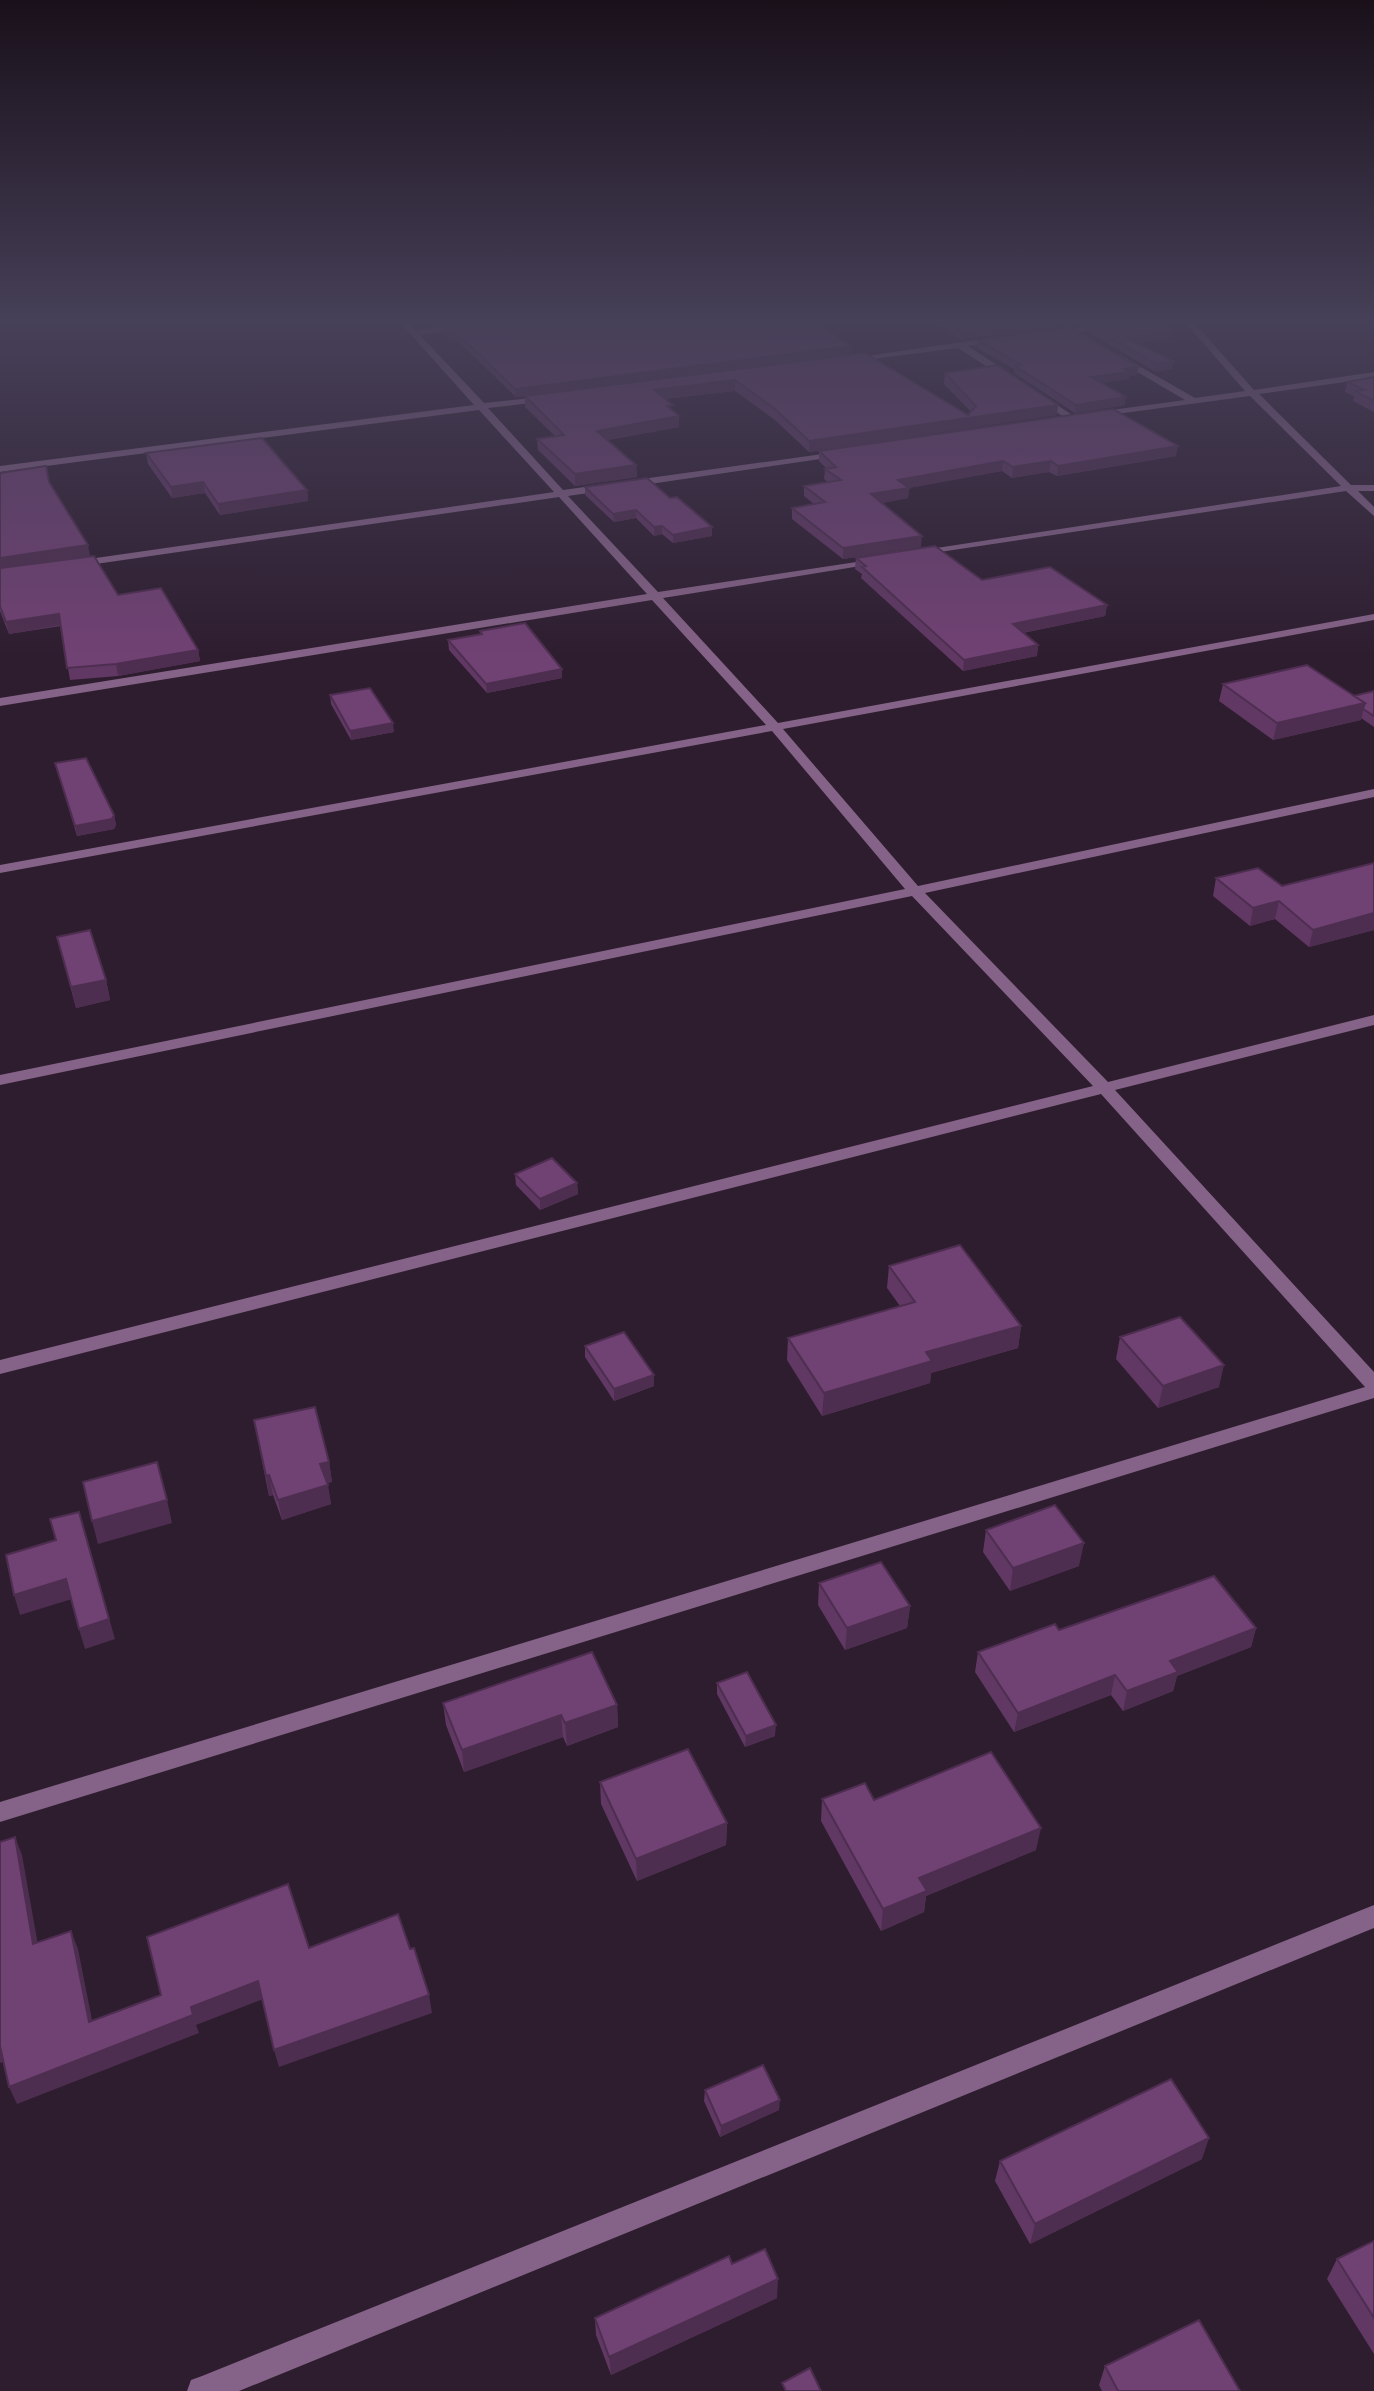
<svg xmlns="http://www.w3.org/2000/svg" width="1374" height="2391" viewBox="0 0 1374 2391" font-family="Manrope,sans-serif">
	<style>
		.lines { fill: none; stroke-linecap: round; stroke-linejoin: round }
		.minor { fill: #856287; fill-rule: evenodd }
		.wall { fill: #603863 }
		.shaded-wall { fill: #4e2e50 }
		.building { fill: #704173; stroke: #4e2e50; stroke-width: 2 }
	</style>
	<rect width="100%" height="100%" fill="#2e1d2f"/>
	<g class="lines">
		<path class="minor" d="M 398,320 L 407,320 L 416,330 L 490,320 L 517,320 L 420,335 L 484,403 L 550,396 L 552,398 L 547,401 L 488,408 L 563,490 L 844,451 L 844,455 L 841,456 L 568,496 L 658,592 L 883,558 L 883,562 L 879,563 L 663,598 L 778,723 L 1374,614 L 1374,620 L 783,729 L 918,886 L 1374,789 L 1374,797 L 925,893 L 1108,1082 L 1374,1015 L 1374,1025 L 1115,1090 L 1374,1372 L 1374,1398 L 0,1822 L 0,1802 L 1365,1387 L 1101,1094 L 0,1374 L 0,1360 L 1093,1086 L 912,896 L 0,1085 L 0,1075 L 905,889 L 772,731 L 0,873 L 0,865 L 766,725 L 652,600 L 0,706 L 0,698 L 647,594 L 559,497 L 75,567 L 70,564 L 75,561 L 554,492 L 479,410 L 0,472 L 0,466 L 474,405 Z
			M 1128,320 L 1155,320 L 1050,336 L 1046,333 Z
			M 1183,320 L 1192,320 L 1254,390 L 1374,372 L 1374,378 L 1259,394 L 1351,485 L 1374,485 L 1374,491 L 1358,491 L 1374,507 L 1374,516 L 1346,491 L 913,556 L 913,552 L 917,551 L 1341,486 L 1250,396 L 1094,417 L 1092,415 L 1097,412 L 1185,400 L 1117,360 L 1120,355 L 1195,398 L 1245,391 Z
			M 998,337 L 1001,342 L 968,346 L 1015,377 L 1015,381 L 1009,381 L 958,348 L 849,362 L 845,359 Z
			M 1038,393 L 1041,394 L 1078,419 L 1070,421 L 1035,398 L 1035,394 Z
			M 1374,1905 L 1374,1928 L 239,2391 L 187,2391 L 191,2380 L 202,2376 Z"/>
	</g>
	<path class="wall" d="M 929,320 L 1105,320 L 962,339 Z
		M 1347,320 L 1374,320 L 1374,325 L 1362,327 Z
		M 445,326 L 820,326 L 851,346 L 850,354 L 516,397 L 458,341 L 451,341 L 445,334 Z
		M 1091,326 L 1171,331 L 1169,339 L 1138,343 L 1172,369 L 1156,372 L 1090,333 Z
		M 978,340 L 1138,367 L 1137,375 L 1129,376 L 1129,379 L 1102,383 L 1125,405 L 1075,413 L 1014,373 L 1014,369 L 977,348 Z
		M 865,353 L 968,415 L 971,412 L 944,384 L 945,373 L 1057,415 L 809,452 L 775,420 L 735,391 L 665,399 L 673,411 L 679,416 L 679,427 L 608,440 L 636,465 L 637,477 L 575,486 L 538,450 L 537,439 L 555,436 L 525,407 L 525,396 Z
		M 1374,377 L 1374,412 L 1353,401 L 1354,396 L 1345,392 L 1347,382 Z
		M 819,451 L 1176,456 L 1057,476 L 1049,472 L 1012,478 L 1002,471 L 909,488 L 908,498 L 882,503 L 921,547 L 843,559 L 792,519 L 792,508 L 814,504 L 804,496 L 804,486 L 828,482 L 824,479 L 825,469 L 826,468 L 819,461 Z
		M 146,453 L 307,490 L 308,501 L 220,515 L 205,493 L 172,498 L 148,464 Z
		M 0,473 L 49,482 L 90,556 L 118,595 L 198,650 L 200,661 L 118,676 L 70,680 L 61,626 L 9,634 L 0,611 Z
		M 585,487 L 670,498 L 712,527 L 712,536 L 673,543 L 662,534 L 654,536 L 636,518 L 614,522 L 585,495 Z
		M 856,558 L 982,580 L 1107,605 L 1105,616 L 1023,633 L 1038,645 L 1037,656 L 963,671 L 861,578 L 862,574 L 855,569 Z
		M 480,631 L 562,669 L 562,678 L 487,693 L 449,650 L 448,640 L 480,634 Z
		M 1223,684 L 1354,696 L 1374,691 L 1374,727 L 1361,718 L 1361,720 L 1273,740 L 1219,701 Z
		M 330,695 L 394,732 L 351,740 L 331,704 Z
		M 55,763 L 114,815 L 116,825 L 114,829 L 77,836 Z
		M 1374,863 L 1374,930 L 1309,947 L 1275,919 L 1250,926 L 1213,896 L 1216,878 L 1282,886 Z
		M 57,937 L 106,980 L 110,1000 L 76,1008 Z
		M 515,1174 L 577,1183 L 578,1194 L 540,1210 L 516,1185 Z
		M 889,1266 L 1021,1326 L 1018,1348 L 931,1373 L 930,1383 L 822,1416 L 787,1360 L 788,1338 L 900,1306 L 887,1288 Z
		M 1120,1337 L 1219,1387 L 1158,1408 L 1116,1359 Z
		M 585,1346 L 654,1375 L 654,1386 L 614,1401 L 585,1357 Z
		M 254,1420 L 329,1462 L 332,1482 L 327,1483 L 331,1504 L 282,1520 L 273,1495 L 269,1496 Z
		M 986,1530 L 1079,1566 L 1010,1591 L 983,1552 Z
		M 819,1583 L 910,1606 L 907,1628 L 845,1650 L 818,1605 Z
		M 1256,1628 L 1251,1647 L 1177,1676 L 1173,1691 L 1123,1711 L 1111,1695 L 1014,1732 L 975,1672 L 978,1652 L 1059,1630 Z
		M 717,1683 L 775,1736 L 745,1747 L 717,1694 Z
		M 443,1703 L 617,1705 L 618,1727 L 567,1746 L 563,1737 L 464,1772 L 446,1725 Z
		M 600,1782 L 727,1823 L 726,1845 L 637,1881 L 601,1804 Z
		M 822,1799 L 874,1800 L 1036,1850 L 926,1896 L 924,1912 L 881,1931 L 821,1821 Z
		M 705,2090 L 779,2110 L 720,2137 L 704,2101 Z
		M 1202,2159 L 1030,2244 L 995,2181 L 1000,2161 Z
		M 1374,2241 L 1374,2354 L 1327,2279 L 1337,2259 Z
		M 777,2298 L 611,2375 L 596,2335 L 595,2318 Z
		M 1105,2366 L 1240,2391 L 1102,2391 L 1099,2385 Z"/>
	<path class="shaded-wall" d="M 437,320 L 467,320 L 438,324 Z
		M 1050,320 L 1105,320 L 962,339 L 963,332 Z
		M 1363,320 L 1374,320 L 1374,325 L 1362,327 Z
		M 1171,331 L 1169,339 L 1126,345 L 1127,338 Z
		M 451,334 L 458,334 L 458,341 L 451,341 Z
		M 851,346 L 850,354 L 516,397 L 515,389 Z
		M 1173,361 L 1172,369 L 1156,372 L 1157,364 Z
		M 1138,367 L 1137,375 L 1129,376 L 1129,379 L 1090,385 L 1091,377 Z
		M 735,380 L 735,391 L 654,400 L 654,390 Z
		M 1126,397 L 1125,405 L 1075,413 L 1076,405 Z
		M 1058,405 L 1057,415 L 809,452 L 809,441 Z
		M 679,416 L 679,427 L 598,442 L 597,431 Z
		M 1178,446 L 1176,456 L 1057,476 L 1058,466 Z
		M 1003,461 L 1002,471 L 909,488 L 908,498 L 870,505 L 871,494 L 898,480 Z
		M 1051,461 L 1049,472 L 1012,478 L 1013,467 Z
		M 636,465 L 637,477 L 575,486 L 575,474 Z
		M 203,482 L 205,493 L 172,498 L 171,487 Z
		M 307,490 L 308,501 L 220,515 L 218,504 Z
		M 636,510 L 636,518 L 614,522 L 613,514 Z
		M 662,526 L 662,534 L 654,536 L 654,527 Z
		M 712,527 L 712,536 L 673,543 L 673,535 Z
		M 922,536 L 921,547 L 843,559 L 843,548 Z
		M 88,545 L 90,556 L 0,569 L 0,558 Z
		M 1107,605 L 1105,616 L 1011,635 L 1013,624 Z
		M 59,614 L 61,625 L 9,634 L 6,622 Z
		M 1038,645 L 1037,656 L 963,671 L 964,660 Z
		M 198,650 L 200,661 L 118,676 L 116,664 Z
		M 562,669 L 562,678 L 487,693 L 486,684 Z
		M 1365,703 L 1361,720 L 1273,740 L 1277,723 Z
		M 393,723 L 394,732 L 351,740 L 350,731 Z
		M 114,815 L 116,825 L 114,829 L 77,836 L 75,826 Z
		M 1279,901 L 1275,919 L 1250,926 L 1253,908 Z
		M 1374,913 L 1374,930 L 1309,947 L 1313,930 Z
		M 106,980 L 110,1000 L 76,1008 L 71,987 Z
		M 577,1183 L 578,1194 L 540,1210 L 540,1199 Z
		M 1021,1326 L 1018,1348 L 931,1373 L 930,1383 L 822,1416 L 824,1393 L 926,1352 Z
		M 1224,1365 L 1219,1387 L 1158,1408 L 1163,1386 Z
		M 654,1375 L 654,1386 L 614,1401 L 614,1389 Z
		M 329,1462 L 332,1482 L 324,1483 L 320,1464 Z
		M 269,1475 L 273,1495 L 269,1496 L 266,1476 Z
		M 328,1485 L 331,1504 L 282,1520 L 278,1500 Z
		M 167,1500 L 172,1523 L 98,1544 L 92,1521 Z
		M 79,1512 L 115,1639 L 85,1649 L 79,1629 Z
		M 1084,1543 L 1079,1566 L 1010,1591 L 1013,1568 Z
		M 66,1579 L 72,1599 L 20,1615 L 14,1595 Z
		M 910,1606 L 907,1628 L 845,1650 L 847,1628 Z
		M 1256,1628 L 1251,1647 L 1177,1676 L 1173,1691 L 1123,1711 L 1127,1691 L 1170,1661 Z
		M 1115,1675 L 1111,1695 L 1014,1732 L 1018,1713 Z
		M 617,1705 L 618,1727 L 567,1746 L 565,1723 Z
		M 561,1715 L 563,1737 L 464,1772 L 462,1750 Z
		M 776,1725 L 775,1736 L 745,1747 L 746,1736 Z
		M 727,1823 L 726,1845 L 637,1881 L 636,1859 Z
		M 1041,1828 L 1036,1850 L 926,1896 L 924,1912 L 881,1931 L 883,1909 L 919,1878 Z
		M 15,1837 L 22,1855 L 41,1962 L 33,1944 Z
		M 71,1931 L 78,1949 L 96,2040 L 89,2022 Z
		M 258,1981 L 263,1999 L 196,2025 L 199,2033 L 17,2104 L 9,2087 L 191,2007 Z
		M 429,1995 L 432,2013 L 279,2067 L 274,2050 Z
		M 0,2044 L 7,2060 L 0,2063 Z
		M 780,2100 L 779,2110 L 720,2137 L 721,2126 Z
		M 1209,2138 L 1202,2159 L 1030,2244 L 1035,2224 Z
		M 778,2279 L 777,2298 L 611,2375 L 609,2357 Z"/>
	<path class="building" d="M 484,320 L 814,320 L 820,324 L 817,324 L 851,346 L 515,389 L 458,334 L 451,334 L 445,326 Z
		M 943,320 L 1050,320 L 963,332 Z
		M 1125,320 L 1149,320 L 1171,331 L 1127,338 L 1173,361 L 1157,364 L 1091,326 Z
		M 1071,328 L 1138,367 L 1125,369 L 1130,372 L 1091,377 L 1126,397 L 1076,405 L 1015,366 L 1021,365 L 978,340 Z
		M 865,353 L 968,415 L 976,406 L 945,373 L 997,365 L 1058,405 L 809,441 L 775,409 L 735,380 L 654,390 L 673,405 L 667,406 L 679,416 L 597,431 L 636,465 L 575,474 L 537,439 L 564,435 L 525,396 Z
		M 1374,377 L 1374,401 L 1355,391 L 1365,390 L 1347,382 Z
		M 1113,409 L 1178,446 L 1058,466 L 1051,461 L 1013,467 L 1003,461 L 898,480 L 909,488 L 871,494 L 922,536 L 843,548 L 792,508 L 825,502 L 804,486 L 841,480 L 825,469 L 836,467 L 819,451 Z
		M 262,438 L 307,490 L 218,504 L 203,482 L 171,487 L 146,453 Z
		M 46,466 L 49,482 L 88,545 L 0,558 L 0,473 Z
		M 647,478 L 670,498 L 677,497 L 712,527 L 673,535 L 662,526 L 654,527 L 636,510 L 613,514 L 585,487 Z
		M 935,546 L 982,580 L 1050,567 L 1107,605 L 1013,624 L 1038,645 L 964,660 L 862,567 L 866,566 L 856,558 Z
		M 94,556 L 118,595 L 161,588 L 198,650 L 116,664 L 67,668 L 59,614 L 6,622 L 0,606 L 0,568 Z
		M 525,623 L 562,669 L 486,684 L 448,640 L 482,634 L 480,631 Z
		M 1307,665 L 1365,703 L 1277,723 L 1223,684 Z
		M 370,688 L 393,723 L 350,731 L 330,695 Z
		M 1374,691 L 1374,716 L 1363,709 L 1365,703 L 1354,696 Z
		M 86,758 L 114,815 L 112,819 L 75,826 L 55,763 Z
		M 1374,863 L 1374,913 L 1313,930 L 1279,901 L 1253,908 L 1216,878 L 1258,868 L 1282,886 Z
		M 90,930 L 106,980 L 71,987 L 57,937 Z
		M 552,1158 L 577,1183 L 540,1199 L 515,1174 Z
		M 960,1245 L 1021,1326 L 926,1352 L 932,1361 L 824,1393 L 788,1338 L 915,1302 L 889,1266 Z
		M 1180,1317 L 1224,1365 L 1163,1386 L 1120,1337 Z
		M 624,1332 L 654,1375 L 614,1389 L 585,1346 Z
		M 315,1407 L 329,1462 L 320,1464 L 328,1485 L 278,1500 L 269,1475 L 266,1476 L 254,1420 Z
		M 157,1462 L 167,1500 L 92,1521 L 83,1482 Z
		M 1055,1505 L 1084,1543 L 1013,1568 L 986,1530 Z
		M 79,1512 L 109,1619 L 79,1629 L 66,1579 L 14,1595 L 6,1555 L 56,1540 L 50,1519 Z
		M 881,1562 L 910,1606 L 847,1628 L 819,1583 Z
		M 1214,1576 L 1256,1628 L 1170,1661 L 1178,1672 L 1127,1691 L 1115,1675 L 1018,1713 L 978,1652 L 1055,1624 L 1059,1630 Z
		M 592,1652 L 617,1705 L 565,1723 L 561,1715 L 462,1750 L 443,1703 Z
		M 747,1672 L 776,1725 L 746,1736 L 717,1683 Z
		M 688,1749 L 727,1823 L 636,1859 L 600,1782 Z
		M 991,1752 L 1041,1828 L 919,1878 L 927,1891 L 883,1909 L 822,1799 L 865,1783 L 874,1800 Z
		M 15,1837 L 33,1944 L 71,1931 L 89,2022 L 161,1995 L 147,1937 L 288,1884 L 309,1948 L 398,1914 L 410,1949 L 414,1948 L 429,1995 L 274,2050 L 258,1981 L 191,2007 L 193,2015 L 9,2087 L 0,2046 L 0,1842 Z
		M 763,2065 L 780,2100 L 721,2126 L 705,2090 Z
		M 1171,2079 L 1209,2138 L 1035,2224 L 1000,2161 Z
		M 1374,2241 L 1374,2318 L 1337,2259 Z
		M 765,2249 L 778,2279 L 609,2357 L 595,2318 L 729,2256 L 732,2264 Z
		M 1199,2320 L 1240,2391 L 1118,2391 L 1105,2366 Z
		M 810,2368 L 821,2391 L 786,2391 L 782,2383 Z"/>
	<linearGradient id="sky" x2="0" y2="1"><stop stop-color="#19101a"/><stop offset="0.49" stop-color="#464058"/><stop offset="1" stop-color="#464058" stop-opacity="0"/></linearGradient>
	<rect width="1374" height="655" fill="url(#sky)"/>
</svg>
